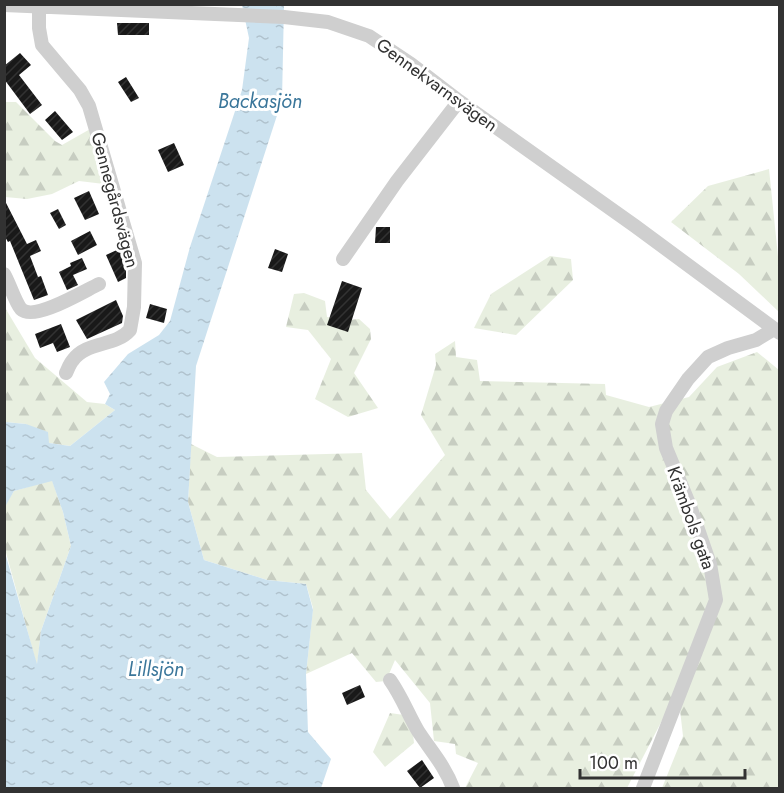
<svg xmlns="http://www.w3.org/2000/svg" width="784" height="793" viewBox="0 0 784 793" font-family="Jost,sans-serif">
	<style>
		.forest { fill: url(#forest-firs) }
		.water { fill: url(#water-ripples) }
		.building { fill: url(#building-hatch) }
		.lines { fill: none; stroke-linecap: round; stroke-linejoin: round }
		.minor { stroke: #cfcfcf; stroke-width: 14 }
		.labels { text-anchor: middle; stroke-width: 6; stroke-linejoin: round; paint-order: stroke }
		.street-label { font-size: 18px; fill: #323232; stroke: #fff }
		.water-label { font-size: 20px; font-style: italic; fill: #3a769a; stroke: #fff }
	</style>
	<defs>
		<pattern id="forest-firs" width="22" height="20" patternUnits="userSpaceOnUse" patternTransform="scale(1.5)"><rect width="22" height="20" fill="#e8efe0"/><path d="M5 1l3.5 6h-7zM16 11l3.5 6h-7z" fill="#c7cdc1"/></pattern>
		<pattern id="water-ripples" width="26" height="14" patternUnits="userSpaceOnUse" patternTransform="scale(1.5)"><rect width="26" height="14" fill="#cce2ef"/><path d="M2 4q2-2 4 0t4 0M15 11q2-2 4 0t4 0" fill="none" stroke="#b0c2cd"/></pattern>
		<pattern id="building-hatch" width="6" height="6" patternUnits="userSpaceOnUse" patternTransform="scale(1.5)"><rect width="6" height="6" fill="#191919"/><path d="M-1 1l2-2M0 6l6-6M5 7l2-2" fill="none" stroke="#323232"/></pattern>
	</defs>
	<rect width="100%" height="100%" fill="#fff"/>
	<path class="forest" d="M 4,102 L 16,102 L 55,141 L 62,145 L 92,128 L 104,184 L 79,181 L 52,194 L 27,199 L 5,197 Z
		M 769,169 L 779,266 L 779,312 L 739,274 L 671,222 L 708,186 Z
		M 550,256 L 571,259 L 573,280 L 516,335 L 474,328 L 491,294 Z
		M 304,293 L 325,301 L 327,317 L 348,320 L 359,319 L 370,329 L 371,339 L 354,373 L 378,408 L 348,417 L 315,399 L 331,359 L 308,330 L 286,327 L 294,294 Z
		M 4,306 L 35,358 L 87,402 L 105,404 L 115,410 L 70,446 L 49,443 L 26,424 L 5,422 Z
		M 455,341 L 456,357 L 477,360 L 480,381 L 605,384 L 606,395 L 649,407 L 689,397 L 717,367 L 757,352 L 779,370 L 779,788 L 662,788 L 683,736 L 680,710 L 670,705 L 627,788 L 465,788 L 478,763 L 456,754 L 455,744 L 434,741 L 430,703 L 395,660 L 386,681 L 376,682 L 352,653 L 306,674 L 313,608 L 306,584 L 267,580 L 204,560 L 188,502 L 191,444 L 217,457 L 362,453 L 366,490 L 390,519 L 445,455 L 421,415 L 436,365 L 435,354 Z
		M 52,480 L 63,512 L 71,546 L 41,631 L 37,666 L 5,549 L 4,507 L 14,491 Z
		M 390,713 L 411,716 L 414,743 L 385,767 L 373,752 Z"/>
	<path class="water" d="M 242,5 L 284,5 L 282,100 L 196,366 L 188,502 L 204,560 L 267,580 L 306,584 L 313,610 L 306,674 L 308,732 L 331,759 L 321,788 L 5,788 L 4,549 L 37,664 L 41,631 L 71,546 L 63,512 L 52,481 L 14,491 L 5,507 L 5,422 L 26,424 L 48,432 L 49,443 L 70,446 L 115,410 L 105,404 L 110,394 L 104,382 L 128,354 L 159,335 L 170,321 L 190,247 L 242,90 L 249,38 Z"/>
	<path class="building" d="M 117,23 L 149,23 L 149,35 L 118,35 Z
		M 20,53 L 31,65 L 19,75 L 42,105 L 30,114 L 4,79 L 4,66 Z
		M 126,77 L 139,98 L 131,102 L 118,82 Z
		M 55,111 L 73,132 L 62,140 L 45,120 Z
		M 174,143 L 184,165 L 168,172 L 158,150 Z
		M 89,191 L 99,214 L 85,220 L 74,198 Z
		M 4,199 L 27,244 L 36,240 L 41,251 L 30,256 L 38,277 L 41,276 L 48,295 L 34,300 L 10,241 L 8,242 L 4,235 Z
		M 58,209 L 66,225 L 59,229 L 50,213 Z
		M 376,227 L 390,227 L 390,243 L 375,243 Z
		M 90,231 L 97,245 L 78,255 L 71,241 Z
		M 119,249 L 126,264 L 126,278 L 118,282 L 106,255 Z
		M 275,249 L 288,254 L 282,272 L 268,268 Z
		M 82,258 L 87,269 L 73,275 L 78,285 L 67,290 L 59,272 L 71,266 L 70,263 Z
		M 342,281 L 362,288 L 348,332 L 327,325 Z
		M 116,300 L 123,316 L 122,323 L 87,339 L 76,320 Z
		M 150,304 L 167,309 L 164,323 L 146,318 Z
		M 61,324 L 70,347 L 57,352 L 53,343 L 40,348 L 35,334 Z
		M 360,685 L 365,697 L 347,705 L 342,693 Z
		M 422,760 L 434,778 L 420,788 L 407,771 Z"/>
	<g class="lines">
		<path class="minor" d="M 39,4 L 39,28 L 42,45 L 80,90 L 89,106 L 135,263 L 134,307 L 130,330 C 115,347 87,341 73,360 C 70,363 68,369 66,373
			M 4,5 L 284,17 L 328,22 L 369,36 L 411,64 L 459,101 L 635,226 L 780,333
			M 343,259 L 397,181 L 459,101
			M 4,274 C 9,282 15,302 21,309 C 34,322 84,291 99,284
			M 390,680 C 402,697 408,714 418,731 C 431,751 445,766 453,788
			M 643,788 L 716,600 L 710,564 L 690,506 L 666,448 L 662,424 L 666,411 L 688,379 L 708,357 L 728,348 L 756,340 L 774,329"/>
	</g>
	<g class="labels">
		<g class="street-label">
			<text transform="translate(437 85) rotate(36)" y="6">Gennekvarnsvägen</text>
			<text transform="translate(115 200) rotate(75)" y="6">Gennegårdsvägen</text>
			<text transform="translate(691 518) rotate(70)" y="6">Krämbols gata</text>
		</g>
		<g class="water-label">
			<text x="260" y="108">Backasjön</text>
			<text x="156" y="676">Lillsjön</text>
		</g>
	</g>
	<rect width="784" height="793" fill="none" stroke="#323232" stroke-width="12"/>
	<path d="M580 769v9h165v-9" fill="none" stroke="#323232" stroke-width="3"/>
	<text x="589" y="769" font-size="18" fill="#323232" stroke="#ffffff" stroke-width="4.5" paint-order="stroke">100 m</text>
</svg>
